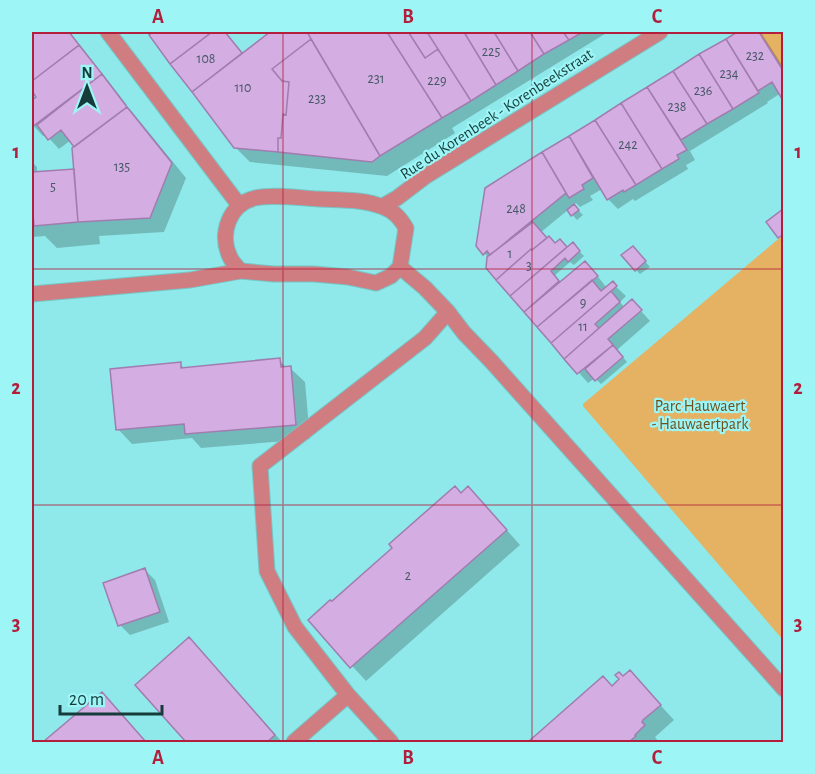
<svg xmlns="http://www.w3.org/2000/svg" width="815" height="774" viewBox="0 0 815 774" font-family="'Alegreya Sans',sans-serif">
	<style>
		.green { fill: #e5b264 }
		.shadow { fill: #0003 }
		.building { fill: #d4ade2; stroke: #a17caf; stroke-width: 1.5 }
		.lines { fill: none; stroke-linecap: round; stroke-linejoin: round }
		.minor-casing { stroke: #77c5c6; stroke-width: 17 }
		.minor { stroke: #d07d82; stroke-width: 15 }
		.grid { fill: none; stroke: #b21f3c; stroke-width: 1.5; stroke-opacity: 0.55 }
		.labels { text-anchor: middle; stroke-width: 4.5; stroke-linejoin: round; paint-order: stroke }
		.number-label { font-size: 14px; fill: #455865 }
		.street-label { font-size: 16px; fill: #153b3b; stroke: #9df5f6 }
		.park-label { font-size: 16px; fill: #6f501b; stroke: #9df5f6 }
		.neatline { fill: none; stroke: #b21f3c; stroke-width: 2 }
		.grid-label { font-size: 20px; text-anchor: middle; font-weight: bold; fill: #b21f3c }
	</style>
	<rect width="100%" height="100%" fill="#8fe8e9"/>
	<path class="green" d="M 759,32 L 783,32 L 783,72 Z
		M 783,235 L 783,640 L 583,406 L 583,404 Z"/>
	<path class="shadow" d="M 32,32 L 70,32 L 127,105 L 74,145 L 71,140 L 59,149 L 46,135 L 43,136 L 32,124 L 32,102 L 38,97 L 36,94 L 34,96 L 32,93 Z
		M 148,32 L 226,32 L 243,55 L 273,32 L 608,32 L 452,128 L 455,133 L 387,176 L 250,162 L 235,147 Z
		M 740,32 L 760,32 L 762,34 L 784,68 L 784,98 L 781,93 L 767,102 L 768,103 L 690,151 L 695,160 L 686,165 L 688,169 L 635,201 L 633,199 L 618,209 L 608,199 L 602,189 L 590,196 L 593,200 L 580,207 L 576,203 L 573,205 L 583,215 L 577,220 L 568,210 L 541,232 L 547,239 L 555,245 L 560,241 L 568,249 L 572,244 L 584,256 L 574,265 L 570,262 L 554,276 L 560,283 L 595,273 L 607,288 L 612,283 L 626,296 L 620,302 L 625,308 L 632,301 L 650,321 L 617,350 L 627,362 L 601,384 L 595,378 L 588,383 L 487,268 L 489,258 L 477,246 L 486,189 Z
		M 129,108 L 186,178 L 164,232 L 99,236 L 100,244 L 57,248 L 45,236 L 32,237 L 32,162 L 37,167 L 37,173 L 75,170 L 73,149 Z
		M 637,252 L 650,267 L 640,274 L 636,270 Z
		M 279,360 L 287,368 L 290,368 L 305,382 L 310,439 L 201,448 L 192,438 L 132,444 L 118,429 L 180,364 L 185,369 Z
		M 461,494 L 483,503 L 520,545 L 366,681 L 310,620 L 332,603 L 395,549 Z
		M 145,570 L 155,580 L 169,622 L 130,635 L 120,625 Z
		M 189,639 L 206,656 L 282,742 L 188,742 L 137,685 Z
		M 630,672 L 674,720 L 655,737 L 658,741 L 656,742 L 530,742 L 603,678 L 612,687 Z
		M 102,694 L 146,742 L 45,742 Z"/>
	<path class="building" d="M 32,32 L 69,32 L 79,45 L 32,81 Z
		M 153,32 L 212,32 L 170,64 L 149,35 Z
		M 212,32 L 225,32 L 242,53 L 192,92 L 170,64 Z
		M 270,32 L 307,32 L 311,39 L 272,69 L 282,81 L 289,82 L 286,115 L 283,114 L 281,138 L 278,138 L 278,152 L 234,148 L 192,92 Z
		M 307,32 L 387,32 L 442,118 L 380,156 Z
		M 387,32 L 410,32 L 409,33 L 425,58 L 438,49 L 471,101 L 442,118 Z
		M 410,32 L 427,32 L 438,49 L 425,58 L 409,33 Z
		M 427,32 L 464,32 L 496,85 L 471,101 Z
		M 464,32 L 494,32 L 518,71 L 496,85 Z
		M 494,32 L 530,32 L 544,54 L 518,71 Z
		M 530,32 L 563,32 L 569,40 L 544,54 Z
		M 563,32 L 583,32 L 569,40 Z
		M 737,32 L 759,32 L 784,72 L 784,98 L 782,99 L 772,82 L 758,91 L 726,39 Z
		M 311,39 L 380,156 L 372,162 L 278,152 L 278,138 L 281,138 L 283,114 L 286,115 L 289,82 L 282,81 L 272,69 Z
		M 726,39 L 759,93 L 733,109 L 699,54 Z
		M 79,45 L 102,74 L 32,127 L 32,100 L 36,97 L 32,91 L 32,81 Z
		M 699,54 L 733,109 L 707,124 L 673,71 Z
		M 673,71 L 707,124 L 681,140 L 647,87 Z
		M 102,74 L 127,107 L 74,147 L 61,130 L 48,140 L 37,125 Z
		M 647,87 L 687,150 L 677,155 L 679,159 L 662,169 L 621,103 Z
		M 621,103 L 662,169 L 636,185 L 595,120 Z
		M 127,107 L 172,163 L 150,218 L 78,222 L 72,148 Z
		M 595,120 L 636,185 L 624,192 L 623,190 L 607,200 L 569,136 Z
		M 569,136 L 593,178 L 582,185 L 584,189 L 569,198 L 542,152 Z
		M 542,152 L 566,193 L 490,255 L 487,251 L 483,255 L 476,246 L 485,188 Z
		M 74,169 L 78,222 L 34,226 L 32,201 L 32,172 Z
		M 574,204 L 579,210 L 571,216 L 567,210 Z
		M 783,209 L 784,234 L 778,238 L 766,222 Z
		M 533,222 L 547,238 L 532,250 L 531,249 L 496,280 L 486,268 L 487,257 Z
		M 549,236 L 555,243 L 560,239 L 567,247 L 510,296 L 496,280 L 531,249 L 532,250 Z
		M 573,242 L 580,251 L 568,262 L 565,258 L 551,271 L 559,281 L 524,312 L 510,296 Z
		M 633,246 L 646,261 L 635,271 L 621,255 Z
		M 585,261 L 598,276 L 537,327 L 524,312 Z
		M 592,280 L 601,291 L 613,281 L 617,286 L 551,343 L 537,327 Z
		M 611,291 L 620,302 L 595,324 L 599,328 L 564,359 L 551,343 Z
		M 632,299 L 642,310 L 608,339 L 613,345 L 577,374 L 564,359 Z
		M 613,345 L 623,357 L 595,381 L 585,369 Z
		M 280,358 L 281,367 L 291,366 L 296,425 L 185,434 L 184,424 L 116,430 L 110,369 L 181,362 L 181,368 Z
		M 455,486 L 461,493 L 468,486 L 507,530 L 350,668 L 308,620 L 330,600 L 332,601 L 392,548 L 389,544 Z
		M 145,568 L 160,612 L 118,626 L 103,583 Z
		M 189,637 L 275,735 L 267,742 L 186,742 L 135,685 Z
		M 630,670 L 661,705 L 643,720 L 642,722 L 645,725 L 635,735 L 636,736 L 629,742 L 528,742 L 603,676 L 612,686 L 619,679 L 615,675 L 619,672 L 623,676 Z
		M 102,692 L 146,742 L 43,742 Z"/>
	<g class="lines">
		<g class="minor-casing">
			<path id="minor" d="M 108,32 L 239,205
				M 383,206 L 397,198 L 426,176 L 660,32
				M 400,267 L 425,288 L 448,312 L 464,333 L 492,362 L 784,689
				M 32,294 L 190,280 L 241,271 L 274,274 L 314,274 L 348,277 L 376,283 L 391,276 L 400,267 L 406,228 C 400,218 394,211 383,207 C 364,199 340,200 319,199 C 300,198 273,194 255,198 C 229,204 219,234 230,257 C 232,262 237,267 241,271
				M 348,695 L 295,627 L 267,571 L 260,466 L 425,338 L 448,312
				M 294,742 L 348,695 L 391,742"/>
		</g>
		<use href="#minor" class="minor"/>
	</g>
	<path class="grid" d="M 283,32 L 283,742M 532,32 L 532,742M 32,269 L 784,269M 32,505 L 784,505"/>
	<g class="labels">
		<g class="number-label">
			<text x="491" y="56">225</text>
			<text x="755" y="60">232</text>
			<text x="206" y="63">108</text>
			<text x="729" y="78">234</text>
			<text x="376" y="83">231</text>
			<text x="437" y="85">229</text>
			<text x="243" y="92">110</text>
			<text x="703" y="95">236</text>
			<text x="317" y="103">233</text>
			<text x="677" y="111">238</text>
			<text x="628" y="149">242</text>
			<text x="122" y="171">135</text>
			<text x="53" y="191">5</text>
			<text x="516" y="213">248</text>
			<text x="510" y="258">1</text>
			<text x="529" y="270">3</text>
			<text x="583" y="307">9</text>
			<text x="583" y="331">11</text>
			<text x="408" y="580">2</text>
		</g>
		<g class="street-label">
			<text transform="translate(496 113) rotate(-33)" y="6">Rue du Korenbeek - Korenbeekstraat</text>
		</g>
		<g class="park-label">
			<text x="700" y="411">Parc Hauwaert<tspan x="700" dy="18">- Hauwaertpark</tspan></text>
		</g>
	</g>
	<rect width="815" height="774" fill="none" stroke="#9df5f6" stroke-width="66"/>
	<g transform="translate(87 87)" stroke="#9df5f6" stroke-width="4.5" paint-order="stroke">
	<path d="M0-4.5L10 22L0 15L-10 22Z" fill="#153b3b"/>
	<text y="-9" font-size="16" font-weight="bold" text-anchor="middle" fill="#153b3b">N</text>
	</g>
	<path d="M60 705v9h102v-9" fill="none" stroke="#153b3b" stroke-width="3"/>
	<text x="69" y="705" font-size="18" fill="#153b3b" stroke="#9df5f6" stroke-width="4.5" paint-order="stroke">20 m</text>
	<rect x="33" y="33" width="749" height="708" class="neatline"/>
	<g class="grid-label">
		<text x="158" y="23">A</text>
		<text x="408" y="23">B</text>
		<text x="657" y="23">C</text>
		<text x="16" y="158">1</text>
		<text x="798" y="158">1</text>
		<text x="16" y="394">2</text>
		<text x="798" y="394">2</text>
		<text x="16" y="630">3</text>
		<text x="798" y="630">3</text>
		<text x="158" y="764">A</text>
		<text x="408" y="764">B</text>
		<text x="657" y="764">C</text>
	</g>
</svg>
